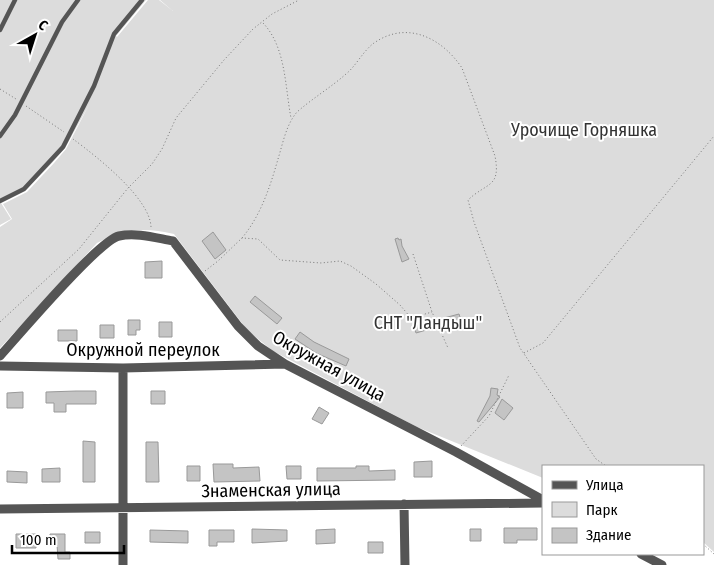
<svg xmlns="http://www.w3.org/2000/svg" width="714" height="565" viewBox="0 0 714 565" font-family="'Fira Sans Condensed',sans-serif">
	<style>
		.green { fill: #dcdcdc }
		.building { fill: #c4c4c4; stroke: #999 }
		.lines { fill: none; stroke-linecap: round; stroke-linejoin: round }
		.path { stroke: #777; stroke-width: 1; stroke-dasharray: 1 2.5; stroke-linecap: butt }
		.lane { stroke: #555; stroke-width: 4.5 }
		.street { stroke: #555; stroke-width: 9 }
		.labels { text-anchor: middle; stroke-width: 4; stroke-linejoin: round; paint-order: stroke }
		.park-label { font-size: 18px; fill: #333; stroke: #fff }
		.street-label { font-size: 18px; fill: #000; stroke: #fff }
	</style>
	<rect width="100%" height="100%" fill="#fff"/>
	<path class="green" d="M 0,0 L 146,0 L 116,36 L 117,37 L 148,0 L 159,0 L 173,11 L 160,0 L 714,0 L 714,552 L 703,542 L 703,466 L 543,466 L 543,478 L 417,427 L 273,351 L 248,331 L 174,234 C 143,227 125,229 97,243 L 0,348 L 0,227 L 12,219 L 3,204 L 27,192 L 54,163 L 66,149 L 90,103 L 65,148 L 52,163 L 25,191 L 1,203 L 11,219 L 0,225 Z"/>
	<path class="building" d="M 213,232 L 226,250 L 215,259 L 202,241 Z
		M 398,238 L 399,240 L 401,239 L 402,246 L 409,259 L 402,262 L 395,239 Z
		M 162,261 L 162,278 L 145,278 L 145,262 Z
		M 255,296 L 282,318 L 277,324 L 250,302 Z
		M 459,314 L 461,320 L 416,333 L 414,326 Z
		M 128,320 L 140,320 L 140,330 L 136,330 L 136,335 L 128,335 Z
		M 159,322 L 172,322 L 172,337 L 159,337 Z
		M 100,325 L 114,325 L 114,338 L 100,338 Z
		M 58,330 L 77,330 L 77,341 L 58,341 Z
		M 300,332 L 314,342 L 349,359 L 346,366 L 316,353 L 295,339 Z
		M 491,388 L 498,389 L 497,395 L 500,397 L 479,422 L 477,421 L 490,396 Z
		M 76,391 L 96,391 L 96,404 L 66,404 L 66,412 L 54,412 L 54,403 L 46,403 L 46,392 Z
		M 151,391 L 165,391 L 165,404 L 151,404 Z
		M 23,392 L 23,408 L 7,408 L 7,393 Z
		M 502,399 L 513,408 L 504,420 L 495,413 Z
		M 319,407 L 329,413 L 322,424 L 312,419 Z
		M 83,441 L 95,442 L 95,482 L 83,482 Z
		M 146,442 L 158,442 L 159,482 L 146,482 Z
		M 432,461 L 432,477 L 414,477 L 414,462 Z
		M 213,464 L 233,464 L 233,468 L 259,467 L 260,481 L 214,482 Z
		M 187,466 L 200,466 L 200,481 L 187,481 Z
		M 286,466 L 301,466 L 301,479 L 287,479 Z
		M 356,466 L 369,466 L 369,471 L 395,470 L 395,480 L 317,481 L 317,468 L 356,468 Z
		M 60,468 L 60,482 L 42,482 L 42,469 Z
		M 7,471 L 27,472 L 27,483 L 7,482 Z
		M 504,528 L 537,528 L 537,540 L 517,540 L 517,543 L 504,543 Z
		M 252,529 L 287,530 L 287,541 L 252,543 Z
		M 335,529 L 335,543 L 316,544 L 316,530 Z
		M 470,529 L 481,529 L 481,541 L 470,541 Z
		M 150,530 L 188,531 L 188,543 L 150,542 Z
		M 209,530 L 234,530 L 234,542 L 217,542 L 217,546 L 209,546 Z
		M 85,532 L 100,532 L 100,543 L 85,543 Z
		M 16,534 L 36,534 L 36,548 L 16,548 Z
		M 50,534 L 65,534 L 65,552 L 70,552 L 70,559 L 58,559 L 57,545 L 50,545 Z
		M 368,542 L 383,542 L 383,553 L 368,553 Z"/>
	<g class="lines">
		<path class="path" d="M 263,23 C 286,47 285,87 291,118
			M 0,89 L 16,99
			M 26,106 L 64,132
			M 73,139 C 96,156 150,198 151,227
			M 242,238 C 261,215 270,187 278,159 C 283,143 286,125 297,112 C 313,98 330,88 346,74 C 356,66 363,51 374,43 C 407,20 442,38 462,68 L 495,156 C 501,188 487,182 468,200 L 474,222 L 520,348 L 596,459 L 606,466
			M 413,254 L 432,312 L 448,348
			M 205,271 L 218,261 L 242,238 L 258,239 L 280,260 L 321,263 L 340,261 L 351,266 L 376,284 L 400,305 L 411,318 L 432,312
			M 0,322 L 79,249 L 128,188 L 152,164 L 162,149 L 176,118 L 224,60 L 253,29 L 272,14 L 299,0
			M 524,353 L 543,343 L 714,136
			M 461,446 L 489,416 L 509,375
			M 703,544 L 714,554"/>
		<path class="lane" d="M 0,30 L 15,0
			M 0,136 L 15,115 L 62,22 L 78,0
			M 0,201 L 24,189 L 63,147 L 94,86 L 114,34 L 142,0"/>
		<path class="street" d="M 0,356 C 19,335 98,241 119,236 C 136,232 156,238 173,241 L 238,326 L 258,346 L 285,364 L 456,452 L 543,500
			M 0,366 L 123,368 L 285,364
			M 404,504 L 405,565
			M 0,509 L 543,503
			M 641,554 L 662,565
			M 123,565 L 123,368"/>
	</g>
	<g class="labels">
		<g class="park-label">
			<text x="584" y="136">Урочище Горняшка</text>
			<text x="428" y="329">СНТ "Ландыш"</text>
		</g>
		<g class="street-label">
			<text x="143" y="356">Окружной переулок</text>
			<text transform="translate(329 366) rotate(29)" y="6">Окружная улица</text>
			<text transform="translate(271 490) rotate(-1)" y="6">Знаменская улица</text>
		</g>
	</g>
	<rect x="542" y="465" width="162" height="90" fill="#ffffff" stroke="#999999"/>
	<rect x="552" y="481" width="25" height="8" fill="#555555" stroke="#999999"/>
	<text x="586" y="490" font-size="15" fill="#000000">Улица</text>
	<rect x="552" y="502" width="25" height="15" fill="#dcdcdc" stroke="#999999"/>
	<text x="586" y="515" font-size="15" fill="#000000">Парк</text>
	<rect x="552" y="528" width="25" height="15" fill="#c4c4c4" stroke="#999999"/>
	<text x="586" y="540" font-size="15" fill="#000000">Здание</text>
	<g transform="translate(35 35) rotate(39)" stroke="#ffffff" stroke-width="4" paint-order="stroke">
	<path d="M0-4L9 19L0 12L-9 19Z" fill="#000000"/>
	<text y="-8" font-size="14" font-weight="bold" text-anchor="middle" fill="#000000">С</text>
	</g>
	<path d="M12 545v8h112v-8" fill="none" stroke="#000000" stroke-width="2.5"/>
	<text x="20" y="545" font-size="15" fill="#000000" stroke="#ffffff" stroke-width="4" paint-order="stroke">100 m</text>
</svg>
